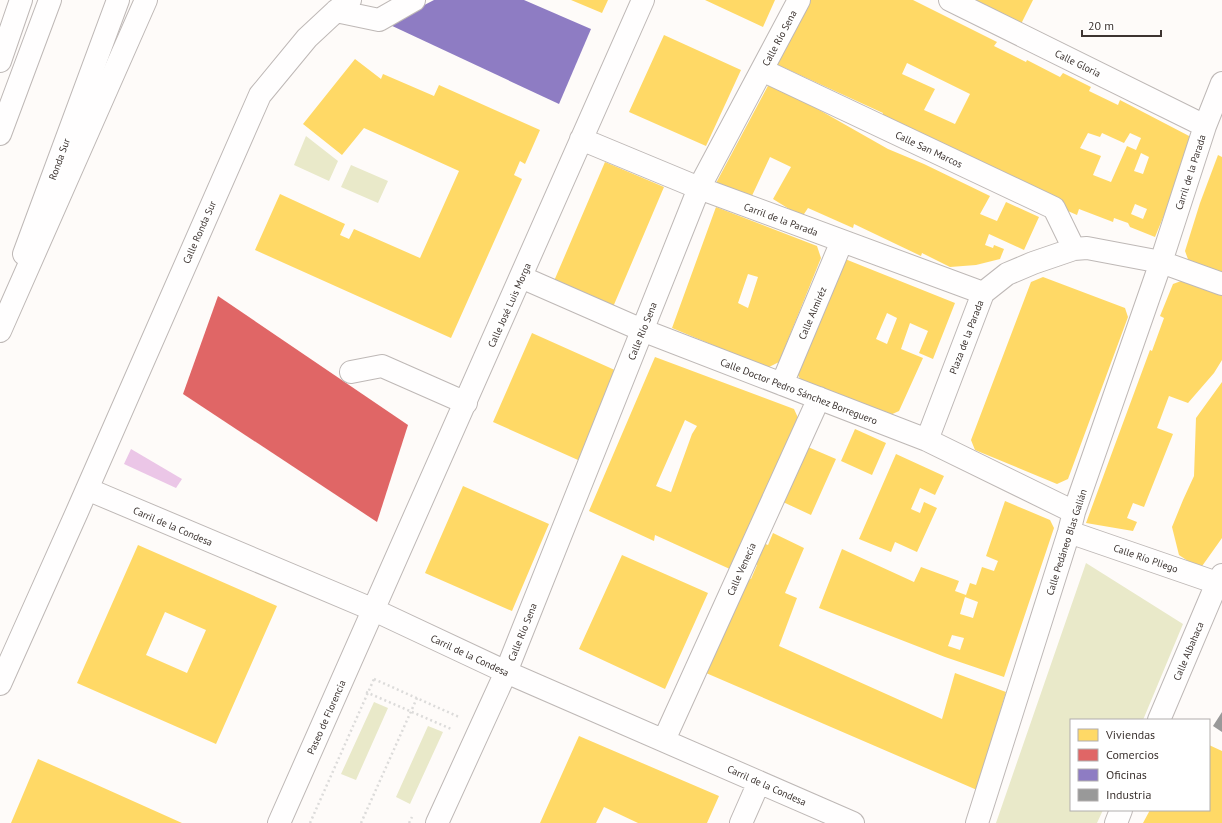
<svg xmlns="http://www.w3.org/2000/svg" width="1222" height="823" viewBox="0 0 1222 823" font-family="'PT Sans',sans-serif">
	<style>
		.green { fill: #e9e9c9 }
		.water { fill: #ebc6e7 }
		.homes { fill: #ffd966; fill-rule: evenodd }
		.shops { fill: #e06666 }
		.offices { fill: #8e7cc3 }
		.industry { fill: #999 }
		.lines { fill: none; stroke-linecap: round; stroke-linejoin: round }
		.minor-casing { stroke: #beb8b6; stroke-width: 24 }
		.major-casing { stroke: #beb8b6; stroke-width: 24 }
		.highway-casing { stroke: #beb8b6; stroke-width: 24 }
		.path { stroke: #dcdbda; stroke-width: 2.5; stroke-dasharray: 2 3; stroke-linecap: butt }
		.minor { stroke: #fffefe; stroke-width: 22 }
		.major { stroke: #fffefe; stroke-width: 22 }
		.highway { stroke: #fffefe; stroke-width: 22 }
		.labels { text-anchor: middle; stroke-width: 4; stroke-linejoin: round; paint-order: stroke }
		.street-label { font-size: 10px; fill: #3d3431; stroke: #fff }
	</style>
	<rect width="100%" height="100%" fill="#fefbf9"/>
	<path class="green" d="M 306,136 L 338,161 L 329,181 L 294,165 Z
		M 351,165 L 388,181 L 378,203 L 341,187 Z
		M 1086,563 L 1183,624 L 1143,720 L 1071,720 L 1071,810 L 1103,810 L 1097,823 L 996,823 Z
		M 374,702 L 388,708 L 356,780 L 341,774 Z
		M 428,726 L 443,732 L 410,804 L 396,797 Z"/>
	<path class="water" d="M 131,449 L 182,479 L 176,488 L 124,464 Z"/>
	<path class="homes" d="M 571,0 L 608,0 L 602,13 Z
		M 705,0 L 775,0 L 763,27 Z
		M 811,0 L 913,0 L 997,42 L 994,46 L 1026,62 L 1027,60 L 1060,77 L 1063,73 L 1091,87 L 1089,91 L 1118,105 L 1120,100 L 1191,137 L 1169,203 L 1155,237 L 1130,227 L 1128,223 L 1114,218 L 1113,222 L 1079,209 L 1077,215 L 1031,195 L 881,118 L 883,113 L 776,64 ZM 907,63 L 970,94 L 955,124 L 924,110 L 935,89 L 902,74 ZM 1088,133 L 1100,137 L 1102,133 L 1124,143 L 1130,133 L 1141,138 L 1136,150 L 1127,146 L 1111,182 L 1093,175 L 1101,156 L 1080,148 ZM 1141,153 L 1149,157 L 1143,174 L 1134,171 ZM 1135,204 L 1147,209 L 1143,219 L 1131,214 Z
		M 960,0 L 1033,0 L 1019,28 Z
		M 664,35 L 741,70 L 706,146 L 629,112 Z
		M 355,59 L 381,79 L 383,74 L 434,96 L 439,85 L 540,130 L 525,164 L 520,161 L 514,175 L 522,179 L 451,338 L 255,250 L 280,194 L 345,224 L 340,235 L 349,239 L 354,229 L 420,258 L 459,171 L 364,128 L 342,155 L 303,124 Z
		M 770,82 L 888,149 L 924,164 L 990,196 L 980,214 L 997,221 L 1006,202 L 1039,217 L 1024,250 L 989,234 L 985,245 L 993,248 L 994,245 L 1004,249 L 1000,259 L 976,265 L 950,267 L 922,253 L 921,256 L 854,224 L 853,228 L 808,208 L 802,217 L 773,199 L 791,167 L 770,157 L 750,200 L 715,185 Z
		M 1218,155 L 1222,157 L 1222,273 L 1189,262 L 1185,251 L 1200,203 Z
		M 605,162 L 664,187 L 613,307 L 554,281 Z
		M 716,207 L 817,246 L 821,258 L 779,362 L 769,367 L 732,353 L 672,328 ZM 748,274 L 758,277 L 748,308 L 738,303 Z
		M 845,259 L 955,303 L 933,359 L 919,353 L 928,331 L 910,323 L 901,349 L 923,358 L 899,411 L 888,416 L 802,382 L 796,372 ZM 887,313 L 897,318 L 887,344 L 876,339 Z
		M 1043,277 L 1125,308 L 1128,317 L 1068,479 L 1057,484 L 975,450 L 971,440 L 1031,282 Z
		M 1181,281 L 1222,294 L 1222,360 L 1214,373 L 1188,403 L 1169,396 L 1157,428 L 1173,434 L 1144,507 L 1133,503 L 1127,518 L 1137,522 L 1133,531 L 1086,523 L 1150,350 L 1152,351 L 1164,318 L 1160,316 L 1173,284 Z
		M 532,333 L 617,371 L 578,460 L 493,422 Z
		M 655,357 L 794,409 L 799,420 L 732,570 L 655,535 L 654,541 L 589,511 ZM 685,420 L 697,426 L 692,434 L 671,492 L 656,486 Z
		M 1222,382 L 1222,538 L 1200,569 L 1179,555 L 1172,527 L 1183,500 L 1194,476 L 1196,418 Z
		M 855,429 L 886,443 L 872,475 L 841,461 Z
		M 808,447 L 836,459 L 811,515 L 783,502 Z
		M 896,454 L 944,476 L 935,495 L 920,488 L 911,509 L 920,513 L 924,502 L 937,508 L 917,552 L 895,542 L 891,552 L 859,539 Z
		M 463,486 L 549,524 L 512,611 L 425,573 Z
		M 1005,501 L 1050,520 L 1054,528 L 1004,677 L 945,657 L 819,608 L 842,549 L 914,582 L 921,567 L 959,581 L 955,591 L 966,595 L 970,583 L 976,585 L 982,567 L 994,571 L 998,561 L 986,556 ZM 965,597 L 978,602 L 973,618 L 960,614 ZM 952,635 L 964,638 L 960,650 L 948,646 Z
		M 773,533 L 804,548 L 785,593 L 797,598 L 779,646 L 942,719 L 955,673 L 1006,692 L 977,790 L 706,673 L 749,578 L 751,579 L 757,565 L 753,563 L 763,543 L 768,545 Z
		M 138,545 L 277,606 L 216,744 L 77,683 ZM 165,612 L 206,630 L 187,673 L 146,655 Z
		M 622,555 L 708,593 L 665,689 L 579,649 Z
		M 579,736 L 719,796 L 707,823 L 638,823 L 604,807 L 596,823 L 540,823 Z
		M 1209,745 L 1222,751 L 1222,823 L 1143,823 L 1150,810 L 1209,810 Z
		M 38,759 L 86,780 L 182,823 L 11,823 Z"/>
	<path class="shops" d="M 218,296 L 408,425 L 377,522 L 183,394 Z"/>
	<path class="offices" d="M 434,0 L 524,0 L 591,29 L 559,104 L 388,24 Z"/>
	<path class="industry" d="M 1222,712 L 1222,732 L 1213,726 Z"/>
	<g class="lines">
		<g class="minor-casing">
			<path id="minor" d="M 950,0 L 1205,126
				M 336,11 L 379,20 L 414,0
				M 762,70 L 1054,208 L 1074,249
				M 581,139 L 699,188 L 983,293
				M 521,277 L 642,330 L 927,440 L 1074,512
				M 351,372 L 382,366 L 466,403
				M 782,384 L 842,241
				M 927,440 L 983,293 L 1007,274 L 1033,263 L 1074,249 L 1087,248 L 1161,262 L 1222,284
				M 87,489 L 374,610 L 506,672 L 853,823
				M 1069,532 L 1217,583 L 1222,586
				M 0,684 L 77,512 L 260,95 L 307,38 L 336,11 L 350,0
				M 1159,720 L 1217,583 L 1222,575
				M 664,740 L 819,398
				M 279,823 L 643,0
				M 437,823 L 506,672 L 699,188 L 799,0
				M 741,823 L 759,782
				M 977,823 L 1069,532 L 1074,512 L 1161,262 L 1205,126 L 1222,83
				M 1116,823 L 1121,810"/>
		</g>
		<g class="major-casing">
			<path id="major" d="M 0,134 L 50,0
				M 24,254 L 118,0"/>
		</g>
		<g class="highway-casing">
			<path id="highway" d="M 0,61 L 21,0
				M 0,331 L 146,0"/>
		</g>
		<path class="path" d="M 374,679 L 459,717
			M 366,692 L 451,729
			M 310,823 L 374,679
			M 361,823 L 417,698
			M 409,823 L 412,817"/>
		<use href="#minor" class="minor"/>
		<use href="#major" class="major"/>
		<use href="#highway" class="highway"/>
	</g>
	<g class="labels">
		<g class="street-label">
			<text transform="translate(779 38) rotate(-62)" y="4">Calle Río Sena</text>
			<text transform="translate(1078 63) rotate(26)" y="4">Calle Gloria</text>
			<text transform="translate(929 149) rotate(25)" y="4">Calle San Marcos</text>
			<text transform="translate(59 159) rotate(-70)" y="4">Ronda Sur</text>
			<text transform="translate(1190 172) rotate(-72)" y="4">Carril de la Parada</text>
			<text transform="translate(781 219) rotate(20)" y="4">Carril de la Parada</text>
			<text transform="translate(199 232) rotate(-66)" y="4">Calle Ronda Sur</text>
			<text transform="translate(509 305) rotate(-66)" y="4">Calle José Luis Morga</text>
			<text transform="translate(812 313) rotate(-67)" y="4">Calle Almiréz</text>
			<text transform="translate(642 331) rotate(-68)" y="4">Calle Río Sena</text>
			<text transform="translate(966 337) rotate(-69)" y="4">Plaza de la Parada</text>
			<text transform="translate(799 391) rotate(21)" y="4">Calle Doctor Pedro Sánchez Borreguero</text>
			<text transform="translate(173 526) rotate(23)" y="4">Carril de la Condesa</text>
			<text transform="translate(1066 542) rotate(-72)" y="4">Calle Pedáneo Blas Galián</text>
			<text transform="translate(1146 558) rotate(19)" y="4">Calle Río Pliego</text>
			<text transform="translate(741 569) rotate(-66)" y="4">Calle Venecia</text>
			<text transform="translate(522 632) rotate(-68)" y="4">Calle Río Sena</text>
			<text transform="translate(1188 651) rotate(-67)" y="4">Calle Albahaca</text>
			<text transform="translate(470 655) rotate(25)" y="4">Carril de la Condesa</text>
			<text transform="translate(326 717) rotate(-66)" y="4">Paseo de Florencia</text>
			<text transform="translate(767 785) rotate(24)" y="4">Carril de la Condesa</text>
		</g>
	</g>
	<rect x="1070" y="719" width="140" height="92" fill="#ffffff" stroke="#b1aead"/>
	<rect x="1078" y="729" width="20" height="12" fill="#ffd966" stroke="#b1aead"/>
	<text x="1106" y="739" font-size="12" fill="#3d3431">Viviendas</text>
	<rect x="1078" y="749" width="20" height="12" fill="#e06666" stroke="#b1aead"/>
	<text x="1106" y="759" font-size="12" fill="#3d3431">Comercios</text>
	<rect x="1078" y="769" width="20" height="12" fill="#8e7cc3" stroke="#b1aead"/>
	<text x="1106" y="779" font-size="12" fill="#3d3431">Oficinas</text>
	<rect x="1078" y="789" width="20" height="12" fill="#999999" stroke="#b1aead"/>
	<text x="1106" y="799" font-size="12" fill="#3d3431">Industria</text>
	<path d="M1082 30v6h79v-6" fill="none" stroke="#3d3431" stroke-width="2"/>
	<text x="1088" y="30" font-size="12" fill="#3d3431" stroke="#ffffff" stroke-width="3" paint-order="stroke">20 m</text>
</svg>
